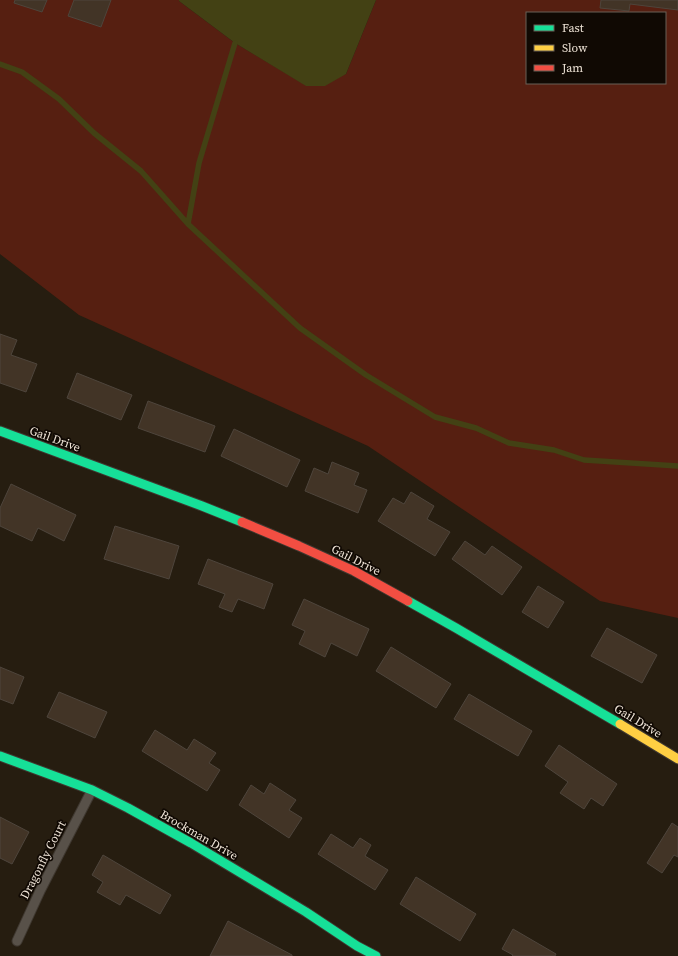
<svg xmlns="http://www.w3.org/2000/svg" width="678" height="956" viewBox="0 0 678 956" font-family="'Source Serif 4',serif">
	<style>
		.green { fill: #561f11; fill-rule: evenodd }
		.water { fill: #434114 }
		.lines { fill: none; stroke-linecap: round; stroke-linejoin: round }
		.stream { stroke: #434114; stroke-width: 5.5 }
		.building { fill: #423426; stroke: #4e453c }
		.lane-casing { stroke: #3f3830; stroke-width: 11 }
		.fast-casing { stroke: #3f3830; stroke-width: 11 }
		.slow-casing { stroke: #3f3830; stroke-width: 11 }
		.jam-casing { stroke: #3f3830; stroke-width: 11 }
		.lane { stroke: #585149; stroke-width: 9 }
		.fast { stroke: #16e098; stroke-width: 9 }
		.slow { stroke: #ffcf43; stroke-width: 9 }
		.jam { stroke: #f24e42; stroke-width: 9 }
		.labels { text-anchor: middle; stroke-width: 3.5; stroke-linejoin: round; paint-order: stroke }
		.street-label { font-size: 12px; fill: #eee3d6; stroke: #100903 }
	</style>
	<rect width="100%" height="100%" fill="#261d10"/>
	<path class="green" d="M 0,0 L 179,0 L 179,1 L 235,43 L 307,86 L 346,74 L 376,0 L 678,0 L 678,618 L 600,601 L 368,446 L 79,315 L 0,254 ZM 527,13 L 665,13 L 665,83 L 527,83 Z"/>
	<path class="water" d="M 179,0 L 376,0 L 346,74 L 325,86 L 306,86 L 235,43 L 179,1 Z"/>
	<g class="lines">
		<path class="stream" d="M 0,64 L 22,72 L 59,99 L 94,133 L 141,171 L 188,224 L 300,328 L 366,375 L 435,417 L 476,428 L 509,443 L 554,450 L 584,460 L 678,466
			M 188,224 L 199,163 L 235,43"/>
	</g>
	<path class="building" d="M 15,0 L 47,0 L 42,12 L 14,3 Z
		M 74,0 L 111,0 L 101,27 L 68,16 Z
		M 601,0 L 678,0 L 678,10 L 630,4 L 629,11 L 600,8 Z
		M 0,334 L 17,340 L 11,355 L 37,364 L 26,392 L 0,383 Z
		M 77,373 L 132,395 L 121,420 L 67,398 Z
		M 148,401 L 215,426 L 205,452 L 138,428 Z
		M 234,429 L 300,460 L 287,487 L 221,456 Z
		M 332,462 L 359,473 L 354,485 L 367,490 L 358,513 L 305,491 L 314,468 L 328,474 Z
		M 11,484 L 76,515 L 64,541 L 38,528 L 32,541 L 0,526 L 0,508 Z
		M 411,492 L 434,506 L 427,519 L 450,532 L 435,556 L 378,521 L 393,498 L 404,504 Z
		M 115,526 L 179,546 L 169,579 L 104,559 Z
		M 465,541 L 485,555 L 492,546 L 522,567 L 502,595 L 452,559 Z
		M 208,559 L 273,584 L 264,609 L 238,599 L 232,612 L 219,607 L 225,594 L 198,584 Z
		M 538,586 L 564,602 L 548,628 L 522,612 Z
		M 304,599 L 369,629 L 357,656 L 331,643 L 325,657 L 299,644 L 305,631 L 292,625 Z
		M 607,628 L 657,655 L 642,683 L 591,656 Z
		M 391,647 L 451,684 L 436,708 L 376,671 Z
		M 0,667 L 24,677 L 13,704 L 0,699 Z
		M 59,692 L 107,712 L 95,738 L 47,717 Z
		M 469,694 L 532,731 L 518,756 L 454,719 Z
		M 155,730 L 187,750 L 194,739 L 216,753 L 209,763 L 220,770 L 207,791 L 142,751 Z
		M 559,745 L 617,784 L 603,806 L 591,798 L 584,809 L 560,793 L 568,782 L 545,766 Z
		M 270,783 L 296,800 L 289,810 L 302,818 L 289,838 L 239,805 L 251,785 L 264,794 Z
		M 0,817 L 29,832 L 12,864 L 0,858 Z
		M 672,823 L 678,827 L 678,857 L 674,855 L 662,873 L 647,863 Z
		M 331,834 L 353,848 L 360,838 L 371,845 L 365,856 L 388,870 L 375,890 L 318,854 Z
		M 103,855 L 171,895 L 160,914 L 126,895 L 120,905 L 97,892 L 103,882 L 92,875 Z
		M 416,877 L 476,914 L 460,941 L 400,904 Z
		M 228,921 L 292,955 L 292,956 L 210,956 Z
		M 513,929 L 556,954 L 555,956 L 512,956 L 513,955 L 502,949 Z"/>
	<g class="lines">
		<g class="lane-casing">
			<path id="lane" d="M 17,941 L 40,891 L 92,790"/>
		</g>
		<g class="fast-casing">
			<path id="fast" d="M 0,431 L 202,506 L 242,522
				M 408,601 L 456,628 L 620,724
				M 0,756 L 92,790 L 128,808 L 191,843 L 306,912 L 357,946 L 376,956"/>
		</g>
		<g class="slow-casing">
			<path id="slow" d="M 620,724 L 678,759"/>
		</g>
		<g class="jam-casing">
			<path id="jam" d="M 242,522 L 299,546 L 354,571 L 408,601"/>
		</g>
		<use href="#lane" class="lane"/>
		<use href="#fast" class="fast"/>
		<use href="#slow" class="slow"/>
		<use href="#jam" class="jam"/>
	</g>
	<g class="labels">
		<g class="street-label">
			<text transform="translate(55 439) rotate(20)" y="4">Gail Drive</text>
			<text transform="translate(356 560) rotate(27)" y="4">Gail Drive</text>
			<text transform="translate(638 721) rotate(31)" y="4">Gail Drive</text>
			<text transform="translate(199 835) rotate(30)" y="4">Brockman Drive</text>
			<text transform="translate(43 860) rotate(-63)" y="4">Dragonfly Court</text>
		</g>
	</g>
	<rect x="526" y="12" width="140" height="72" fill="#100903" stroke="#696057"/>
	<rect x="534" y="25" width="20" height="6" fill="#16e098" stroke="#696057"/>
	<text x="562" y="32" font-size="12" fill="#eee3d6">Fast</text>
	<rect x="534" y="45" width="20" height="6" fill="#ffcf43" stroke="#696057"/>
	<text x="562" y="52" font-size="12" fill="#eee3d6">Slow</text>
	<rect x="534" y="65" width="20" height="6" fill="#f24e42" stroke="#696057"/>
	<text x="562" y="72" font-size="12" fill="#eee3d6">Jam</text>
</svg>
